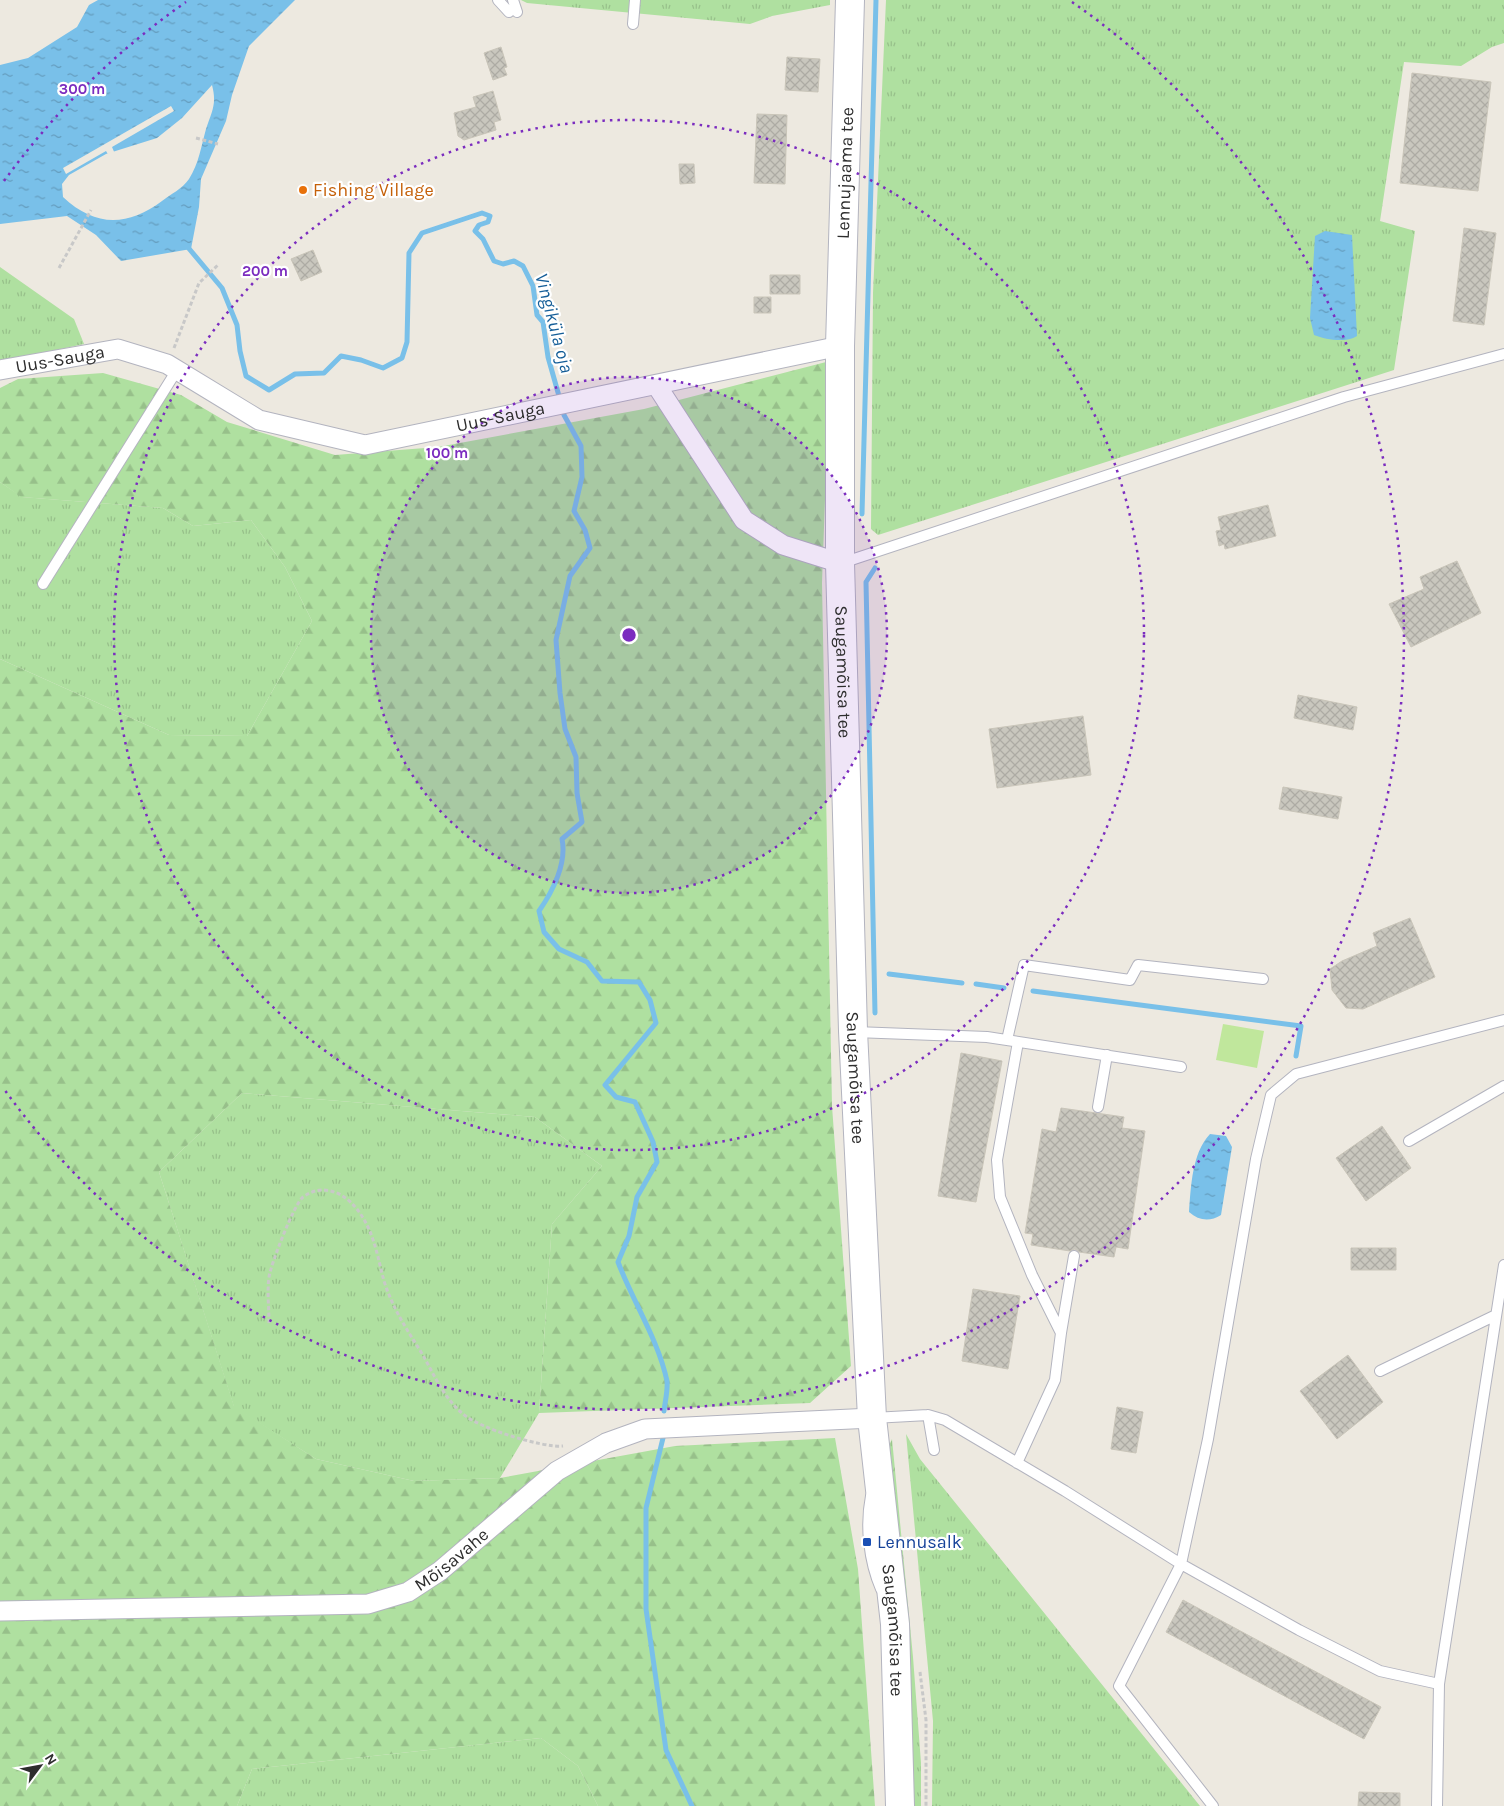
<svg xmlns="http://www.w3.org/2000/svg" width="1504" height="1806" viewBox="0 0 1504 1806" font-family="Karla,sans-serif">
	<style>
		.grass { fill: url(#grass-tufts) }
		.forest { fill: url(#forest-firs) }
		.pitch { fill: #c0e79c }
		.water { fill: url(#water-ripples); fill-rule: evenodd }
		.pier { fill: #ede9e0 }
		.lines { fill: none; stroke-linecap: round; stroke-linejoin: round }
		.stream { stroke: #79c0e9; stroke-width: 5 }
		.building { fill: url(#building-cross-hatch); stroke: #c9c5b9 }
		.lane-casing { stroke: #b3b4bf; stroke-width: 12 }
		.street-casing { stroke: #b3b4bf; stroke-width: 21 }
		.secondary-casing { stroke: #b3b4bf; stroke-width: 30 }
		.path { stroke: #c8c8c8; stroke-width: 3; stroke-dasharray: 4 2.5; stroke-linecap: butt }
		.lane { stroke: #fff; stroke-width: 10 }
		.street { stroke: #fff; stroke-width: 19 }
		.secondary { stroke: #fff; stroke-width: 28 }
		.ring { fill: none; stroke: #7b2cbf; stroke-width: 2.5; stroke-dasharray: 2.5 5 }
		.food-dot { fill: #e8710a; stroke: #fff; stroke-width: 2 }
		.transit-dot { fill: #1a4fb4; stroke: #fff; stroke-width: 2 }
		.labels { text-anchor: middle; stroke-width: 4.5; stroke-linejoin: round; paint-order: stroke }
		.street-label { font-size: 18px; fill: #2d2d2d; stroke: #fff }
		.food-label { font-size: 18px; fill: #c56008; stroke: #fff; text-anchor: start }
		.transit-label { font-size: 18px; fill: #164399; stroke: #fff; text-anchor: start }
		.water-label { font-size: 19px; font-style: italic; fill: #155e98; stroke: #fff }
		.centre { fill: #7b2cbf; stroke: #fff; stroke-width: 2.5 }
		.ring-label { font-size: 15px; text-anchor: middle; font-weight: bold; fill: #7b2cbf; stroke: #fff; stroke-width: 4.5; stroke-linejoin: round; paint-order: stroke }
	</style>
	<defs>
		<pattern id="grass-tufts" width="24" height="20" patternUnits="userSpaceOnUse" patternTransform="scale(1.25)"><rect width="24" height="20" fill="#afe0a0"/><path d="M3 7l-1-3M5 7V3M7 7l1-3M15 17l-1-3M17 17v-4M19 17l1-3" fill="none" stroke="#97c08a"/></pattern>
		<pattern id="forest-firs" width="22" height="20" patternUnits="userSpaceOnUse" patternTransform="scale(1.25)"><rect width="22" height="20" fill="#afe0a0"/><path d="M5 1l3.5 6h-7zM16 11l3.5 6h-7z" fill="#97c08a"/></pattern>
		<pattern id="water-ripples" width="26" height="14" patternUnits="userSpaceOnUse" patternTransform="scale(1.25)"><rect width="26" height="14" fill="#79c0e9"/><path d="M2 4q2-2 4 0t4 0M15 11q2-2 4 0t4 0" fill="none" stroke="#649cbd"/></pattern>
		<pattern id="building-cross-hatch" width="8" height="8" patternUnits="userSpaceOnUse" patternTransform="scale(1.25)"><rect width="8" height="8" fill="#c9c7be"/><path d="M0 0l8 8M0 8l8-8" fill="none" stroke="#adaba4"/></pattern>
	</defs>
	<rect width="100%" height="100%" fill="#ede9e0"/>
	<path class="grass" d="M 521,0 L 830,0 L 830,5 L 772,16 L 750,24 L 527,3 Z
		M 886,0 L 1504,0 L 1504,43 L 1492,47 L 1461,66 L 1404,62 L 1380,221 L 1415,231 L 1394,370 L 878,535 L 871,529 L 873,293 Z
		M 0,267 L 74,319 L 84,344 L 0,362 Z
		M 0,482 L 22,497 L 163,508 L 193,526 L 251,520 L 285,567 L 312,621 L 247,736 L 169,735 L 0,659 Z
		M 242,1093 L 535,1117 L 602,1166 L 552,1224 L 539,1413 L 500,1478 L 414,1481 L 316,1459 L 234,1407 L 159,1172 Z
		M 906,1434 L 920,1459 L 1200,1806 L 932,1806 L 933,1721 Z
		M 892,1439 L 913,1657 L 921,1763 L 921,1806 L 913,1806 C 914,1686 899,1567 888,1448 Z
		M 541,1738 L 578,1766 L 598,1806 L 237,1806 L 252,1769 Z"/>
	<path class="forest" d="M 830,361 L 822,583 L 832,1106 L 851,1366 L 810,1403 L 539,1413 L 552,1224 L 602,1166 L 535,1117 L 242,1093 L 159,1172 L 234,1406 L 316,1459 L 414,1481 L 500,1478 L 675,1446 L 835,1438 L 858,1569 L 875,1806 L 598,1806 L 578,1766 L 541,1738 L 252,1769 L 237,1806 L 0,1806 L 0,659 L 169,735 L 247,736 L 312,621 L 285,567 L 251,520 L 193,526 L 163,508 L 21,497 L 0,482 L 0,388 L 18,379 L 103,373 L 181,395 L 227,422 L 335,455 L 438,447 L 644,409 Z"/>
	<path class="pitch" d="M 1223,1024 L 1264,1031 L 1257,1068 L 1216,1060 Z"/>
	<path class="water" d="M 98,0 L 295,0 L 249,46 L 232,95 L 226,121 L 201,179 L 199,207 L 191,249 L 121,261 L 96,235 L 67,216 L 0,224 L 0,65 L 28,58 L 77,27 L 89,5 ZM 212,85 C 217,104 212,111 206,129 C 201,147 199,163 189,179 C 182,189 171,194 162,201 C 127,227 95,227 63,197 L 62,184 L 69,175 L 106,154 L 157,138 L 182,118 Z
		M 1325,231 L 1352,235 L 1357,336 C 1346,343 1327,340 1314,335 L 1310,318 L 1315,236 Z
		M 1210,1134 L 1226,1136 L 1232,1147 L 1221,1215 C 1210,1222 1199,1221 1189,1212 C 1191,1186 1192,1153 1210,1134 Z"/>
	<path class="pier" d="M 171,106 L 174,111 L 112,147 L 115,154 L 109,156 L 106,151 L 66,174 L 63,168 Z"/>
	<g class="lines">
		<path class="stream" d="M 186,245 L 222,288 L 237,325 L 240,351 L 246,376 L 269,390 L 295,374 L 324,373 L 341,356 L 361,360 L 383,368 L 402,358 L 407,342 L 409,253 L 422,233 L 482,213 L 490,216 L 488,222 L 479,225 L 475,231 L 483,239 L 494,261 L 503,264 L 514,261 L 523,266 L 533,286 L 537,315 L 543,322 L 548,357 L 559,396
			M 564,415 L 581,446 L 582,477 L 574,511 L 585,530 L 590,548 L 570,576 L 556,640 L 560,693 L 565,729 L 576,757 L 577,793 L 582,822 L 562,839 C 567,863 553,891 539,911 L 544,932 L 559,949 L 587,962 L 602,981 L 639,982 L 650,1000 L 656,1023 L 605,1085 L 616,1097 L 635,1102 L 653,1142 L 657,1162 L 637,1197 L 629,1236 L 618,1262 C 633,1302 658,1339 667,1381 C 668,1390 665,1402 664,1411
			M 862,514 L 876,0
			M 875,568 L 866,582 L 875,1013
			M 889,974 L 962,983
			M 976,984 L 1004,988
			M 1033,991 L 1301,1026 L 1296,1056
			M 663,1438 L 646,1508 L 646,1609 L 666,1750 L 692,1806"/>
	</g>
	<path class="building" d="M 501,47 L 507,67 L 504,68 L 507,75 L 493,80 L 484,53 Z
		M 787,57 L 820,59 L 818,92 L 785,90 Z
		M 1412,73 L 1491,82 L 1478,191 L 1400,183 Z
		M 493,91 L 501,120 L 494,122 L 496,130 L 464,140 L 458,136 L 454,113 L 476,107 L 473,97 Z
		M 757,114 L 787,115 L 785,184 L 754,183 Z
		M 679,164 L 694,164 L 695,183 L 680,184 Z
		M 1464,228 L 1496,233 L 1484,325 L 1453,321 Z
		M 313,250 L 322,272 L 301,281 L 291,259 Z
		M 770,275 L 800,275 L 800,294 L 770,294 Z
		M 754,297 L 771,297 L 771,313 L 754,313 Z
		M 1268,505 L 1276,536 L 1225,549 L 1224,544 L 1219,546 L 1216,531 L 1221,530 L 1218,517 Z
		M 1457,561 L 1481,613 L 1411,647 L 1389,604 L 1424,589 L 1420,577 Z
		M 1298,695 L 1357,707 L 1353,730 L 1294,718 Z
		M 1083,716 L 1091,775 L 997,788 L 989,729 Z
		M 1283,787 L 1342,797 L 1338,819 L 1279,809 Z
		M 1410,918 L 1435,977 L 1363,1009 L 1346,1008 L 1332,990 L 1330,969 L 1342,961 L 1377,946 L 1373,933 Z
		M 961,1053 L 1002,1061 L 976,1202 L 938,1196 Z
		M 1061,1108 L 1124,1117 L 1122,1128 L 1145,1131 L 1128,1249 L 1116,1247 L 1114,1257 L 1079,1252 L 1075,1249 L 1070,1251 L 1031,1245 L 1033,1234 L 1025,1233 L 1042,1129 L 1056,1132 Z
		M 1382,1126 L 1411,1168 L 1366,1201 L 1336,1158 Z
		M 1351,1248 L 1396,1248 L 1396,1270 L 1351,1270 Z
		M 973,1289 L 1020,1296 L 1008,1369 L 962,1361 Z
		M 1348,1355 L 1383,1402 L 1337,1439 L 1300,1391 Z
		M 1117,1407 L 1143,1412 L 1136,1453 L 1111,1449 Z
		M 1183,1600 L 1381,1707 L 1364,1739 L 1166,1632 Z
		M 1359,1792 L 1400,1793 L 1400,1806 L 1358,1806 Z"/>
	<g class="lines">
		<g class="lane-casing">
			<path id="lane" d="M 498,0 L 509,12
				M 513,0 L 517,12
				M 633,24 L 635,0
				M 842,563 L 1344,397 L 1504,354
				M 43,584 L 177,370
				M 855,1032 L 987,1037 L 1181,1067
				M 1007,1040 L 1024,965 L 1130,980 L 1138,965 L 1263,979
				M 1018,1042 L 997,1160 L 1000,1197 L 1032,1275 L 1061,1333
				M 1098,1107 L 1107,1055
				M 1409,1141 L 1504,1086
				M 1380,1371 L 1496,1315
				M 928,1415 L 934,1450
				M 873,1418 L 928,1415 L 945,1420 L 1065,1491 L 1181,1564 L 1299,1630 L 1380,1671 L 1439,1684
				M 1017,1463 L 1055,1380 L 1061,1333 L 1074,1256
				M 871,1496 C 865,1526 869,1561 881,1589
				M 1213,1806 L 1119,1686 L 1181,1564 L 1208,1439 L 1256,1159 L 1271,1095 L 1296,1074 L 1504,1020
				M 1437,1806 L 1439,1684 L 1504,1265"/>
		</g>
		<g class="street-casing">
			<g id="street">
				<path id="s1" d="M 0,370 L 118,349 L 167,364 L 259,420 L 365,445 L 840,346"/>
				<path d="M 657,386 L 744,520 L 783,545 L 840,563"/>
				<path id="s2" d="M 0,1611 L 368,1604 L 408,1592 L 440,1571 L 557,1471 L 606,1443 L 645,1429 L 872,1418"/>
			</g>
		</g>
		<g class="secondary-casing">
			<g id="secondary">
				<path id="s3" d="M 850,0 L 840,346 L 840,563 L 853,1031 L 872,1418 L 895,1624 L 900,1806"/>
			</g>
		</g>
		<path class="path" d="M 196,138 L 218,144
			M 59,268 L 91,210
			M 174,348 L 199,283 L 219,264
			M 269,1323 C 269,1308 267,1292 269,1277 C 271,1264 294,1204 303,1197 C 322,1183 343,1192 356,1208 C 374,1230 377,1255 384,1281 C 393,1309 406,1328 421,1352 C 434,1374 443,1397 463,1414 C 479,1428 542,1448 563,1446
			M 920,1672 L 926,1720 L 926,1806"/>
		<use href="#lane" class="lane"/>
		<use href="#street" class="street"/>
		<use href="#secondary" class="secondary"/>
	</g>
	<circle cx="629" cy="635" r="258" fill="#7b2cbf" fill-opacity=".12"/>
	<g class="ring">
		<circle cx="629" cy="635" r="258"/>
		<circle cx="629" cy="635" r="515"/>
		<path d="M4 181A773 773 0 0 1 186 2M1072 2A773 773 0 1 1 4 1089"/>
	</g>
	<circle class="food-dot" cx="303" cy="190" r="5"/>
	<rect class="transit-dot" x="862" y="1537" width="10" height="10" rx="2.5"/>
	<g class="labels">
		<g class="street-label">
			<text transform="translate(845 173) rotate(-88)" y="6">Lennujaama tee</text>
			<text dy="6" stroke="none"><textPath href="#s1" startOffset="61">Uus-Sauga</textPath></text>
			<text dy="6" stroke="none"><textPath href="#s1" startOffset="526">Uus-Sauga</textPath></text>
			<text dy="6" stroke="none"><textPath href="#s3" startOffset="672">Saugamõisa tee</textPath></text>
			<text dy="6" stroke="none"><textPath href="#s3" startOffset="1078">Saugamõisa tee</textPath></text>
			<text dy="6" stroke="none"><textPath href="#s2" startOffset="464">Mõisavahe</textPath></text>
			<text dy="6" stroke="none"><textPath href="#s3" startOffset="1632">Saugamõisa tee</textPath></text>
		</g>
		<g class="food-label">
			<text x="313" y="196">Fishing Village</text>
		</g>
		<g class="transit-label">
			<text x="877" y="1548">Lennusalk</text>
		</g>
		<g class="water-label">
			<text transform="translate(555 323) rotate(75)" y="7">Vingiküla oja</text>
		</g>
	</g>
	<circle cx="629" cy="635" r="8" class="centre"/>
	<g class="ring-label">
		<text x="82" y="94">300 m</text>
		<text x="265" y="276">200 m</text>
		<text x="447" y="458">100 m</text>
	</g>
	<g transform="translate(40 1766) rotate(58)" stroke="#ffffff" stroke-width="4" paint-order="stroke">
	<path d="M0-4L9 19L0 12L-9 19Z" fill="#2d2d2d"/>
	<text y="-8" font-size="14" font-weight="bold" text-anchor="middle" fill="#2d2d2d">N</text>
	</g>
</svg>
